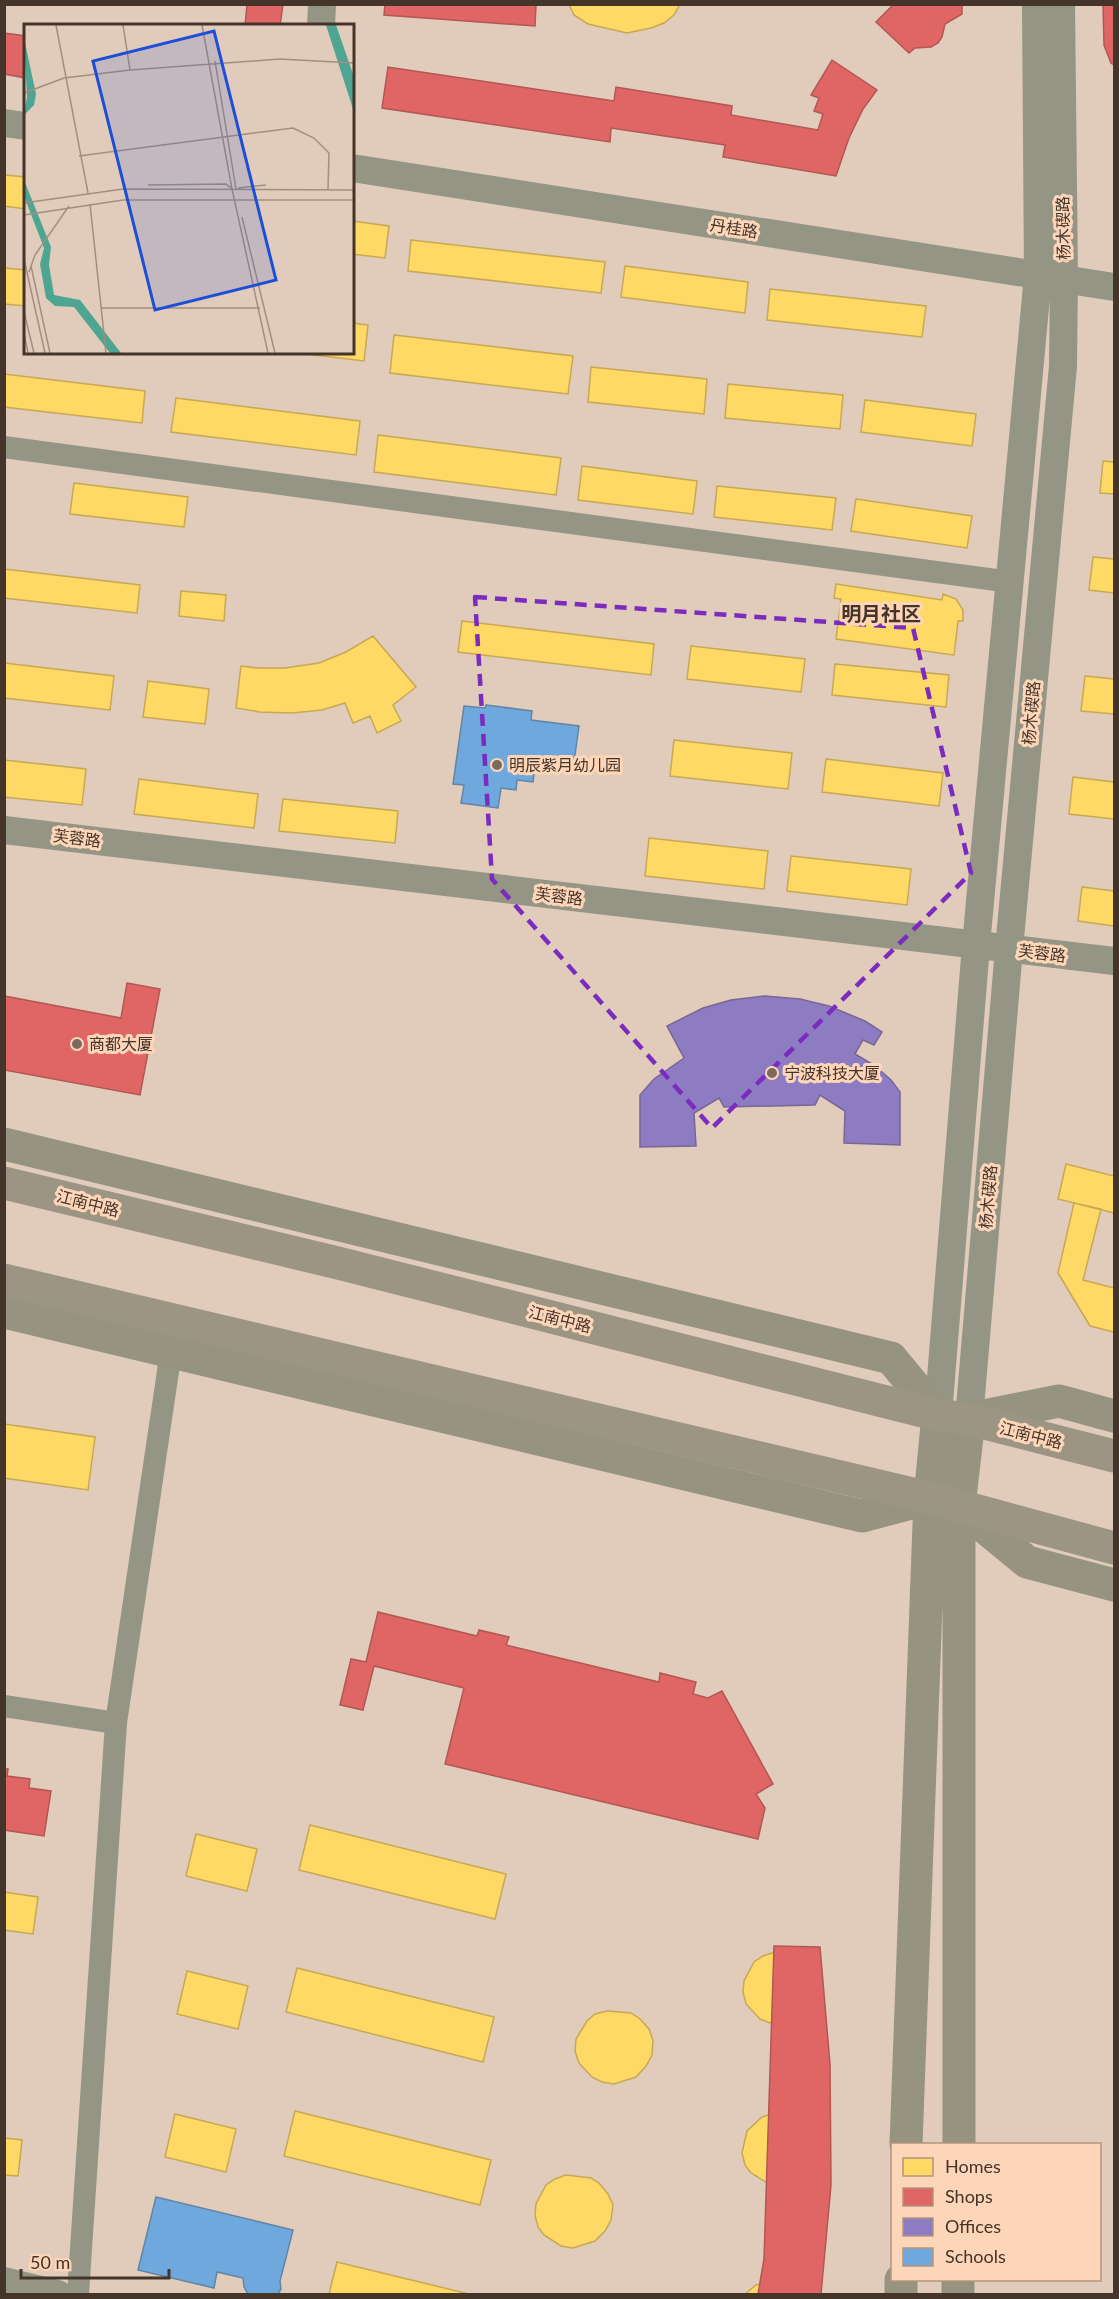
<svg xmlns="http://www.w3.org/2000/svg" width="1119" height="2299" viewBox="0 0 1119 2299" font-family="Lato,'Noto Sans SC',sans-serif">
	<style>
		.homes { fill: #ffd966; stroke: #c7a854; stroke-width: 1.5 }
		.shops { fill: #e06666; stroke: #b15754; stroke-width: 1.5 }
		.offices { fill: #8e7cc3; stroke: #786695; stroke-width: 1.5 }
		.schools { fill: #6fa8dc; stroke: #6285a6; stroke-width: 1.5 }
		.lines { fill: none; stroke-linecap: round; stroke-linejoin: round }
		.minor { stroke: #959585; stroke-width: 22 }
		.tertiary { stroke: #959585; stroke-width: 28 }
		.secondary { stroke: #969380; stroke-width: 33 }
		.primary { stroke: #9c9583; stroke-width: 33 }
		.marked { fill: none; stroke: #7b2cbf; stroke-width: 4.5; stroke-dasharray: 12 8; stroke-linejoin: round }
		.poi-dot { fill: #7b695c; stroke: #fdd5b8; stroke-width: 2 }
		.labels { text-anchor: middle; stroke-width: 6; stroke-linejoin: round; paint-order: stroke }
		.street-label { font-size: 16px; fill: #443429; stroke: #fdd5b8 }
		.poi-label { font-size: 16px; fill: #443429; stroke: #fdd5b8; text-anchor: start }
		.quarter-label { font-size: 20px; font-weight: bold; fill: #443429; stroke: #fdd5b8 }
		.inset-road { fill: none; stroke: #a28f80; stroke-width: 1.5 }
		.view { fill: #1d4ed8; fill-opacity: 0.15; stroke: #1d4ed8; stroke-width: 3 }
		.inset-edge { fill: none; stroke: #443429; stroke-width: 3 }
	</style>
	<rect width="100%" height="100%" fill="#e1cbba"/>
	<path class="homes" d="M 242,4 L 280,4 L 280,10 Z
		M 387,4 L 536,4 L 534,24 L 386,12 Z
		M 569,4 L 680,4 L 674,15 L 664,23 L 651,28 L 627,33 L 588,24 L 574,15 Z
		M 4,37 L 26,40 L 26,75 L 4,72 Z
		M 390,69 L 616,102 L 618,90 L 664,97 L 659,134 L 611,127 L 609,139 L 384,106 Z
		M 685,99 L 730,107 L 728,118 L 841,137 L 835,174 L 725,155 L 727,144 L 679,135 Z
		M 4,175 L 26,177 L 26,209 L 4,206 Z
		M 352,221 L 389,226 L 385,258 L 352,254 Z
		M 411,240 L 605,262 L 601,293 L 408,271 Z
		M 625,266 L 748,282 L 745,313 L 621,297 Z
		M 4,268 L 26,270 L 26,306 L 4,304 Z
		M 770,289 L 926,306 L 922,337 L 767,320 Z
		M 352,323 L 368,325 L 364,361 L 289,352 L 352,352 Z
		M 394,335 L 573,356 L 568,394 L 390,373 Z
		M 591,367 L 707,379 L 704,414 L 588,402 Z
		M 4,374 L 145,391 L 142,423 L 4,407 Z
		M 728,384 L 843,395 L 840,429 L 725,418 Z
		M 176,398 L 360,421 L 356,455 L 171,432 Z
		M 865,400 L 976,414 L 972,446 L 861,432 Z
		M 378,435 L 561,458 L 556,495 L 374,472 Z
		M 1103,461 L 1114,462 L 1114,494 L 1100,493 Z
		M 582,466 L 697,481 L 693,514 L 578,500 Z
		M 74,483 L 188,497 L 184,527 L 70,514 Z
		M 717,486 L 836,498 L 832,530 L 714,517 Z
		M 856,499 L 972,516 L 967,548 L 851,531 Z
		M 1093,557 L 1114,559 L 1114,593 L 1089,590 Z
		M 4,569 L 140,585 L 137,613 L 4,598 Z
		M 836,584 L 942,600 L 943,594 L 956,599 L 963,610 L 963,621 L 958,621 L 954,655 L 836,639 L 841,599 L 834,598 Z
		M 181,591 L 226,595 L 224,621 L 179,616 Z
		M 462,621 L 654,644 L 651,675 L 458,652 Z
		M 373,636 L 416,687 L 393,705 L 401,721 L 377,733 L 370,716 L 353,723 L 345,703 L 322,710 L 292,713 L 260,712 L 236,708 L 241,666 L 257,668 L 285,668 L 319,663 L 346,652 Z
		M 691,646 L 805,659 L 801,692 L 687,679 Z
		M 4,663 L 114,676 L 110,710 L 4,698 Z
		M 835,664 L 949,675 L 946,707 L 832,695 Z
		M 1085,676 L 1114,679 L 1114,714 L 1081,711 Z
		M 148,681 L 209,689 L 205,724 L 143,717 Z
		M 674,740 L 792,753 L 788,789 L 670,776 Z
		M 826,759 L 943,773 L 939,806 L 822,792 Z
		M 4,760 L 86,769 L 82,805 L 4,797 Z
		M 1073,777 L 1114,782 L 1114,819 L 1069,814 Z
		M 139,779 L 258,794 L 254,828 L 134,814 Z
		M 283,799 L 398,811 L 395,843 L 279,831 Z
		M 649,838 L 768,851 L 764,889 L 645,876 Z
		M 791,856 L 911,869 L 907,905 L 787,891 Z
		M 1082,887 L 1114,891 L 1114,926 L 1078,921 Z
		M 1066,1164 L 1114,1176 L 1114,1213 L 1058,1199 Z
		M 1074,1203 L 1101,1209 L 1083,1280 L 1114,1288 L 1114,1332 L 1090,1326 L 1058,1273 Z
		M 4,1424 L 95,1437 L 88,1490 L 4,1478 Z
		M 310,1825 L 506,1874 L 495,1919 L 299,1870 Z
		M 196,1834 L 257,1849 L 247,1891 L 186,1876 Z
		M 4,1892 L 38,1897 L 33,1934 L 4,1930 Z
		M 775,1952 L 788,1952 L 808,1960 L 817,1971 L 821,1981 L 819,1997 L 813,2008 L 803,2018 L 781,2025 L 770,2023 L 760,2019 L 746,2004 L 743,1992 L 744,1981 L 754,1962 L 763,1956 Z
		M 297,1968 L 494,2017 L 483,2062 L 286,2012 Z
		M 187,1971 L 248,1986 L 238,2029 L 177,2014 Z
		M 607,2011 L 631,2013 L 640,2019 L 649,2029 L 653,2040 L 652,2055 L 646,2066 L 636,2077 L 614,2084 L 602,2082 L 592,2077 L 579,2063 L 575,2051 L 576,2039 L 587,2021 L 595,2014 Z
		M 295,2111 L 491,2160 L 480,2205 L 284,2156 Z
		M 774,2113 L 798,2116 L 807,2121 L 816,2131 L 820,2143 L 818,2158 L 812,2169 L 802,2179 L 781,2186 L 769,2184 L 751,2173 L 745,2165 L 742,2153 L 747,2131 L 762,2117 Z
		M 175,2114 L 236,2129 L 226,2172 L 165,2157 Z
		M 4,2138 L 22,2140 L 18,2176 L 4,2175 Z
		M 566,2175 L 591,2178 L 599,2183 L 608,2194 L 613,2205 L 611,2220 L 605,2231 L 595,2241 L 573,2248 L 561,2246 L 544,2235 L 538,2227 L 535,2215 L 536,2204 L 546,2185 L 555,2179 Z
		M 337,2262 L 469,2294 L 329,2294 Z
		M 768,2282 L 792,2285 L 805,2294 L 745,2294 L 756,2285 Z"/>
	<path class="shops" d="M 247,4 L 283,4 L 280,26 L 245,26 Z
		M 385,4 L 536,4 L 535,26 L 384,15 Z
		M 894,4 L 962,4 L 962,14 L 945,24 L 942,37 L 938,43 L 931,47 L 915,48 L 909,53 L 876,22 Z
		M 1103,4 L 1114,4 L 1114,65 L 1111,63 L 1104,45 Z
		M 4,33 L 26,36 L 26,78 L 4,74 Z
		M 832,60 L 877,90 L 863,109 L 849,138 L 836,176 L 723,157 L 725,145 L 611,128 L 610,142 L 382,108 L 388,67 L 614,101 L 616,87 L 732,106 L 731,115 L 818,130 L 823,114 L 814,111 L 819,98 L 811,95 Z
		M 127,983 L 160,989 L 140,1095 L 4,1070 L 4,996 L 121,1018 Z
		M 378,1612 L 477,1636 L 479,1630 L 509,1637 L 506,1645 L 659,1682 L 660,1673 L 696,1682 L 693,1694 L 708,1698 L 722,1691 L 773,1784 L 756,1794 L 765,1808 L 758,1839 L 445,1764 L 464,1688 L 374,1666 L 363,1710 L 340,1705 L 351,1659 L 366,1662 Z
		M 4,1769 L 8,1769 L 7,1776 L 30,1779 L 29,1788 L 51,1791 L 44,1836 L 4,1830 Z
		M 774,1946 L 820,1947 L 830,2064 L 831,2185 L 821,2294 L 758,2294 L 764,2259 Z"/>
	<path class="offices" d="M 765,996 L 800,999 L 829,1006 L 865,1021 L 882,1032 L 874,1045 L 863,1040 L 855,1054 L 874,1065 L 891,1080 L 900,1092 L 900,1145 L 844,1143 L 845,1111 L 820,1095 L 815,1105 L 724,1107 L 719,1098 L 694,1113 L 696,1146 L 640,1147 L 640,1095 L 654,1079 L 684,1058 L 667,1026 L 703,1008 L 731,1000 Z"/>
	<path class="schools" d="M 486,705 L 532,711 L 531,720 L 579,726 L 574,762 L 556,760 L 555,768 L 535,766 L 533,782 L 517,780 L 516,790 L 501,788 L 498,808 L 461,803 L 464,785 L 453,784 L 464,706 L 485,708 Z
		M 156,2197 L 293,2230 L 280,2281 L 281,2289 L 278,2294 L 248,2294 L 244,2287 L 243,2278 L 217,2272 L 214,2288 L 138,2270 Z"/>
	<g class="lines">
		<path class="minor" d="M 4,447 L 1011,582
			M 4,1706 L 116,1723
			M 78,2294 L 116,1723 L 171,1351"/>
		<path class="tertiary" d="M 321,26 L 322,4
			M 4,123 L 26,126
			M 352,168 L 1114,287
			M 4,830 L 1114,961
			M 938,1415 L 976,945 L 1038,275 L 1036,4
			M 969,1419 L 1009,949 L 1063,366 L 1064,279 L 1061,4
			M 4,2281 L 58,2294"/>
		<path class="secondary" d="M 4,1144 L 891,1358 L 938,1415 L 930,1498 L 906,2144
			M 4,1312 L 862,1516 L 930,1498
			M 959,1506 L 1027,1562 L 1114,1585
			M 959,2144 L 959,1506 L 969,1419 L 1059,1401 L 1114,1416
			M 901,2294 L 901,2280
			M 958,2294 L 958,2280"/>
		<path class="primary" d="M 4,1183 L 338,1263 L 938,1415 L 969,1419 L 1114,1456
			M 4,1280 L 930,1498 L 1114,1548"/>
	</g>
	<path class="marked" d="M 475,597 L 913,628 L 971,873 L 712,1128 L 492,879 Z"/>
	<g class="poi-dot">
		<circle cx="497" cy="765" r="6"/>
		<circle cx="77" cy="1044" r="6"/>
		<circle cx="772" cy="1073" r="6"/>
	</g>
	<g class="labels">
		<g class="street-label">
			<text transform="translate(734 228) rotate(9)" y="6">丹桂路</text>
			<text transform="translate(1063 228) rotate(-91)" y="6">杨木碶路</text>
			<text transform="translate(1031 713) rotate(-85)" y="6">杨木碶路</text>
			<text transform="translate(77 838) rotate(7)" y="6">芙蓉路</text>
			<text transform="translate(559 896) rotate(7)" y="6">芙蓉路</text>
			<text transform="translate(1042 953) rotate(7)" y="6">芙蓉路</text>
			<text transform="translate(988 1197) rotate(-85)" y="6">杨木碶路</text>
			<text transform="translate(88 1203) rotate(14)" y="6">江南中路</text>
			<text transform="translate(560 1319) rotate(14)" y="6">江南中路</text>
			<text transform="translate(1031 1435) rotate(14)" y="6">江南中路</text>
		</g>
		<g class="poi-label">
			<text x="509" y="771">明辰紫月幼儿园</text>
			<text x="89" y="1050">商都大厦</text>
			<text x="784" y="1079">宁波科技大厦</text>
		</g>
		<g class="quarter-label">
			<text x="881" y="621">明月社区</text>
		</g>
	</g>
	<g transform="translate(24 24)">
		<rect width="330" height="330" fill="#e1cbba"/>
		<path d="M 302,1 L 312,1 L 330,53 L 330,88 ZM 0,14 L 12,70 L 10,81 L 0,91 L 3,73 ZM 0,156 L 27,223 L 25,241 L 30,271 L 56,276 L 97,329 L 86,329 L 50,283 L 31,282 L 22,274 L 16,240 L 20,224 L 0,172 Z" fill="#4ea591"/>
		<path class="inset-road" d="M 32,1 L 64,169M 99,1 L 106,46M 178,1 L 208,165M 191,37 L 212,165M 0,69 L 40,54 L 106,46 L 256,35 L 330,39M 55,132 L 269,104 L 290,114 L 305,129 L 304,165M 124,161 L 202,160 L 208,165 L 244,329M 214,164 L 242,161M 0,179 L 99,165 L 330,166M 66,180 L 82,329M 0,191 L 99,176 L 330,176M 218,193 L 251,329M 0,235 L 21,329M 7,242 L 26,329M 5,248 L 11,231 L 45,182M 77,284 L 236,284M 0,288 L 10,329M 0,309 L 4,329"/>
		<path class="view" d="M 190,7 L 252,256 L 131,286 L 69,37 Z"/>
		<rect width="330" height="330" class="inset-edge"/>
	</g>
	<rect width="1119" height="2299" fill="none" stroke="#443429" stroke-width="12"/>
	<rect x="891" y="2143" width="210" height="138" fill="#fdd5b8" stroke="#b3957f" stroke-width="1.5"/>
	<rect x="903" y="2158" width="30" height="18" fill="#ffd966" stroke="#b3957f" stroke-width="1.5"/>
	<text x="945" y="2173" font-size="18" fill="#443429">Homes</text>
	<rect x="903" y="2188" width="30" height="18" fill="#e06666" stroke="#b3957f" stroke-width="1.5"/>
	<text x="945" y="2203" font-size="18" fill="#443429">Shops</text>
	<rect x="903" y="2218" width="30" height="18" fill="#8e7cc3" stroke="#b3957f" stroke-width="1.5"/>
	<text x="945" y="2233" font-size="18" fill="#443429">Offices</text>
	<rect x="903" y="2248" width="30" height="18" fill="#6fa8dc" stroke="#b3957f" stroke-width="1.5"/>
	<text x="945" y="2263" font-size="18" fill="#443429">Schools</text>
	<path d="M21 2269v9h148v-9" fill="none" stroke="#443429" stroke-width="3"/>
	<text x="30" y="2269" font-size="18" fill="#443429" stroke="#fdd5b8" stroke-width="4.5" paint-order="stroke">50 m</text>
</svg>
